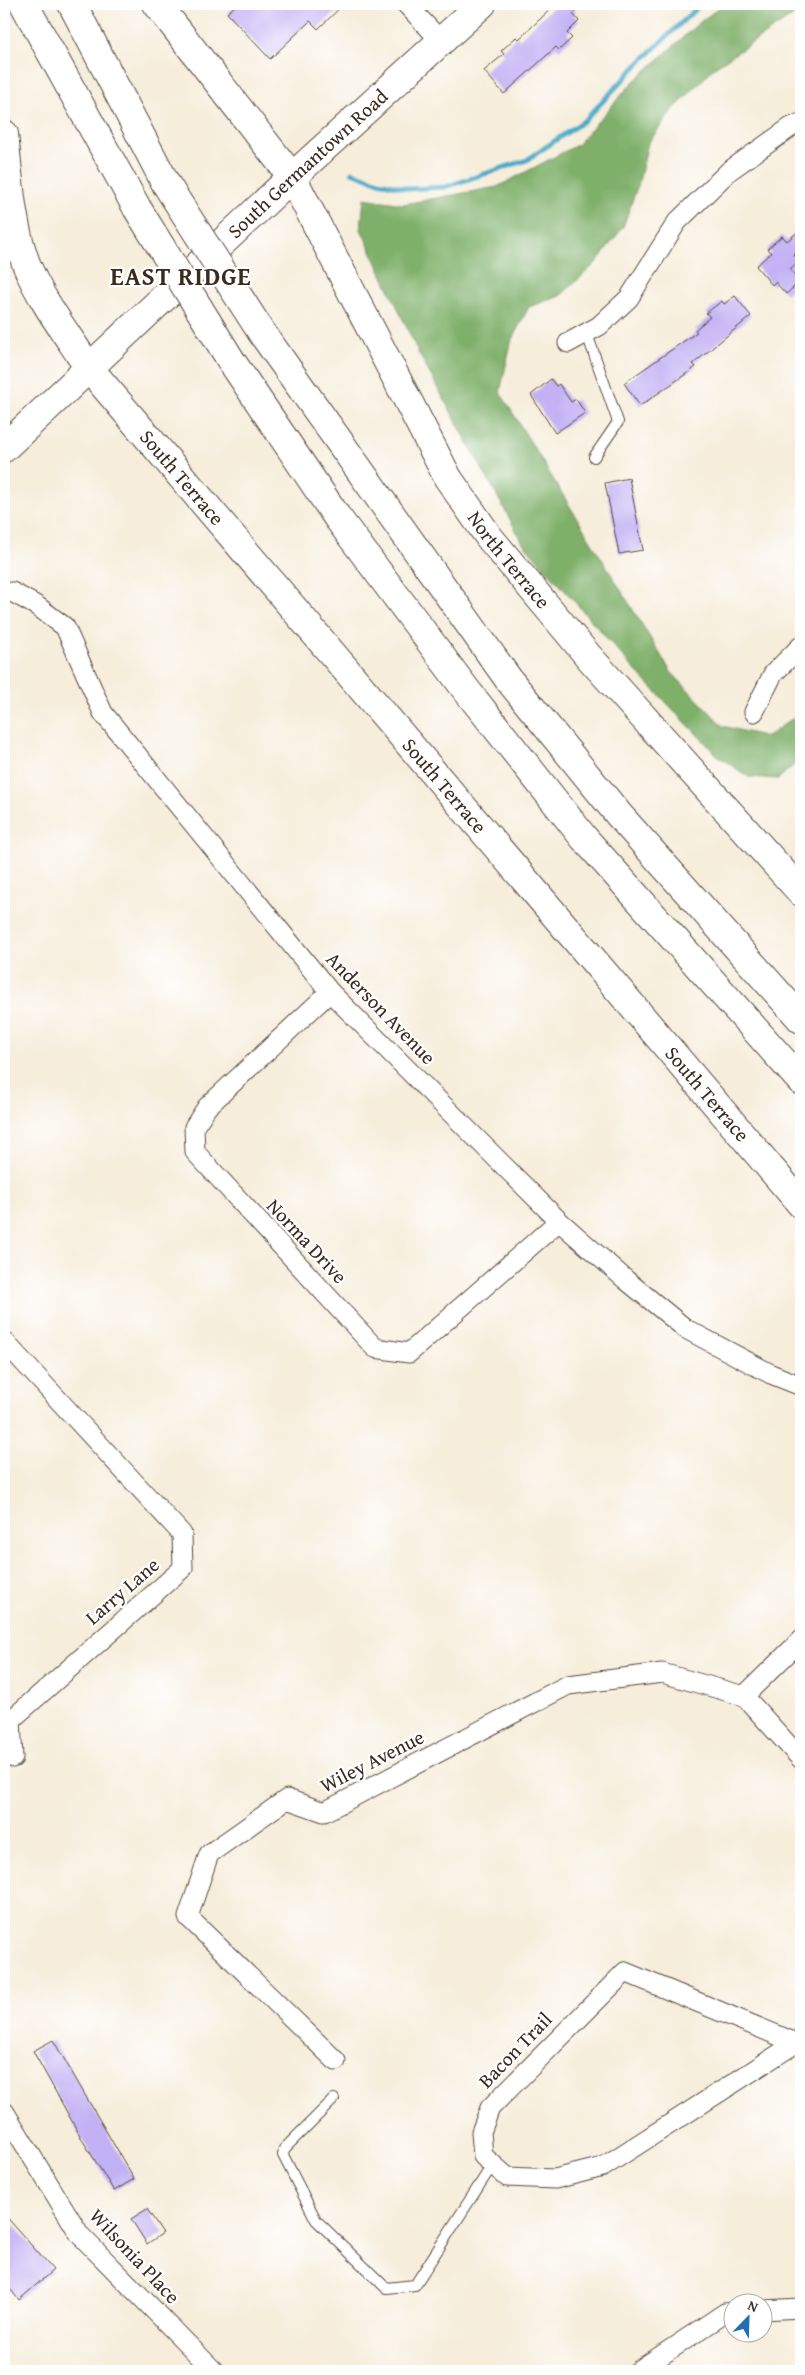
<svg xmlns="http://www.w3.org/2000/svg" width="805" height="2375" viewBox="0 0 805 2375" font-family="'Gentium Book Plus',serif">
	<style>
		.forest { fill: #7fb06b; stroke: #5d6d44 }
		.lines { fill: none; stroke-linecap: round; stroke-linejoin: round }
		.stream { stroke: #48a9c8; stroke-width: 5 }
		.building { fill: #c2b1f4 }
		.lane-casing { stroke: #57473a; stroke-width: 12 }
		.street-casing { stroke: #57473a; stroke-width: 21 }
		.secondary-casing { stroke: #57473a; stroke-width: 30 }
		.highway-casing { stroke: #57473a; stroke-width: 30 }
		.lane { stroke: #fff; stroke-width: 10 }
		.street { stroke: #fff; stroke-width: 19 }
		.secondary { stroke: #fff; stroke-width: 28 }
		.highway { stroke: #fff; stroke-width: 28 }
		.highway-bridge-casing { stroke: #57473a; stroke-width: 30; stroke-linecap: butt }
		.highway-bridge { stroke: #fff; stroke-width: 28 }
		.labels { text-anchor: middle; stroke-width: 4.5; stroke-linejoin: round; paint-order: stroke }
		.street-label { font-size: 20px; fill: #3b2a1e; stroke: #fff }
		.district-label { font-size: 25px; font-weight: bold; letter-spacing: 1px; fill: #3b2a1e; stroke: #fff }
	</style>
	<rect width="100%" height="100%" fill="#fff"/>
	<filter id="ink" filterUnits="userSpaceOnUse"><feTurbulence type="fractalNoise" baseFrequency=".02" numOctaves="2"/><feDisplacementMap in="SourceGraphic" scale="10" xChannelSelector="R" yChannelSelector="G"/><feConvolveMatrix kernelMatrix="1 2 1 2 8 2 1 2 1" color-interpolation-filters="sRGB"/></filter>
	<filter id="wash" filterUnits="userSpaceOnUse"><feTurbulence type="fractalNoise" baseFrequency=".0096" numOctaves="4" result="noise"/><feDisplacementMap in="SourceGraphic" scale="20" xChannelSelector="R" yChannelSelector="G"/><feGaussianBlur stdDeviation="1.12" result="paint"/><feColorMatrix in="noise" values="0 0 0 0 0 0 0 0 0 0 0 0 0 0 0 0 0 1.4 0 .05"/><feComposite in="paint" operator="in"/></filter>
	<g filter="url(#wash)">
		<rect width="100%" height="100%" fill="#f6edda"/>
		<path class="forest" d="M 724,4 L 801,4 L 801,11 L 716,66 L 673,110 L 648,143 L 639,182 L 623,227 L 596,263 L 560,296 L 529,307 L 512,339 L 500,392 L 671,672 L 723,726 L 767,737 L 801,712 L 801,759 L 778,779 L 749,777 L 719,757 L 633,668 L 523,543 L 419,354 L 361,229 L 364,198 L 403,204 L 497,187 L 577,145 L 631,84 L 700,22 Z"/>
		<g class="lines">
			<path class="stream" d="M 352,172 L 379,182 L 410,189 L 445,187 L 527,160 L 585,120 L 637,65 L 701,4
				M 4,276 L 6,276"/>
		</g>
		<g id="blocks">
			<path class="building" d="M 237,4 L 344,4 L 318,29 L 310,21 L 270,59 L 227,13 Z
				M 556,4 L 568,4 L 576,11 L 573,14 L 579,21 L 567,33 L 572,38 L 559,50 L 556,47 L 504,94 L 484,71 L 504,54 L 501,51 L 516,37 L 519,39 Z
				M 801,229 L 801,249 L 794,255 L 799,261 L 790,269 L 800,282 L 786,294 L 775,282 L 772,285 L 756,266 L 771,253 L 767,249 L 782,236 L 787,241 Z
				M 735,296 L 751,316 L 693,364 L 696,367 L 640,406 L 624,383 L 697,332 L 695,330 L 710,317 L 706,313 L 722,301 L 724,304 Z
				M 551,379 L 556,386 L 559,384 L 571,402 L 576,399 L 585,413 L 555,433 L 531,395 Z
				M 629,478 L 643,550 L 619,554 L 605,483 Z
				M 53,2040 L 134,2179 L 114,2191 L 83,2141 L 33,2051 Z
				M 147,2209 L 163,2233 L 147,2244 L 131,2219 Z
				M 4,2214 L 53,2270 L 19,2300 L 4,2282 Z"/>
		</g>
	</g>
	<g filter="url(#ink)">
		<use href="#blocks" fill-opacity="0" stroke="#57473a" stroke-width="1"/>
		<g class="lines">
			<g class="lane-casing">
				<path id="lane" d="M 587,334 L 618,422 L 594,457
					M 334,2099 L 284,2149 L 283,2155 L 316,2220 L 386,2288 L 415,2285 L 493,2164"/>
			</g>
			<g class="street-casing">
				<path id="street" d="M 406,4 L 441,41
					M 568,343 L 599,326 L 629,298 L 677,222 L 729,171 L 791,127 L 801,123
					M 4,593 L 12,592 L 37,606 L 65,627 L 103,713 L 330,992 L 559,1221 L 626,1280 L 686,1329 L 771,1374 L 801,1386
					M 754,712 L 773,674 L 801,646
					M 330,992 L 207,1107 L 194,1127 L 195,1152 L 375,1348 L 409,1353 L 559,1221
					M 4,1341 L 182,1534 L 183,1568 L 11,1720 L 13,1758
					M 744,1696 L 801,1640
					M 625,1972 L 796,2043 L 603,2167 L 555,2179 L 507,2177 L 483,2156 L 481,2132 L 490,2108 Z
					M 336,2061 L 188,1917 L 209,1854 L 287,1799 L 324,1812 L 568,1685 L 662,1673 L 744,1696 L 801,1759
					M 4,2111 L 80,2235 L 214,2371
					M 762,2310 L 801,2308
					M 638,2371 L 725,2313 L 732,2312"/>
			</g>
			<g class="secondary-casing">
				<g id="secondary">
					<path id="s1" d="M 292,177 L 448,478 L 489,537 L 589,657 L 801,892"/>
					<path id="s2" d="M 88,367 L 801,1204"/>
					<path id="s3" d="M 4,448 L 292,177 L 482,4"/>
				</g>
			</g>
			<g class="highway-casing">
				<path id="highway" d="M 24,4 L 137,208
					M 72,4 L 166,184
					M 157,4 L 292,177
					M 4,134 C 9,178 11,225 27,266 C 42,302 67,334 88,367
					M 262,333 L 509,680 L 619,815 L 801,1019
					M 232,362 L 337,517 L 464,687 L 584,838 L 801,1081"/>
			</g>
			<use href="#lane" class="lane"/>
			<use href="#street" class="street"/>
			<use href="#secondary" class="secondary"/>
			<use href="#highway" class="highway"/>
			<g class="highway-bridge-casing">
				<path id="highway-bridge" d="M 166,184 L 262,333
					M 137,208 L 232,362"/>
			</g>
			<use href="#highway-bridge" class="highway-bridge"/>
		</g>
	</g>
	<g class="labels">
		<g class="street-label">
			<text dy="7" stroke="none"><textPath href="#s3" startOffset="416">South Germantown Road</textPath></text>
			<text dy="7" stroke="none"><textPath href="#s2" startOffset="145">South Terrace</textPath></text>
			<text dy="7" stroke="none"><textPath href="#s1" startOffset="441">North Terrace</textPath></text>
			<text dy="7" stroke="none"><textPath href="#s2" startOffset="550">South Terrace</textPath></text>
			<text transform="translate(381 1008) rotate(46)" y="7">Anderson Avenue</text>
			<text dy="7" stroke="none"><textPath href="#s2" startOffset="955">South Terrace</textPath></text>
			<text transform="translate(307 1241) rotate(47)" y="7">Norma Drive</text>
			<text transform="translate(122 1591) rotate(-41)" y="7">Larry Lane</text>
			<text transform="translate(372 1761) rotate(-27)" y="7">Wiley Avenue</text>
			<text transform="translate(515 2050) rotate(-46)" y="7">Bacon Trail</text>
			<text transform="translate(135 2256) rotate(47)" y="7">Wilsonia Place</text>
		</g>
		<g class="district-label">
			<text x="181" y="285">EAST RIDGE</text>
		</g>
	</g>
	<rect width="805" height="2375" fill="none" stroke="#fff" stroke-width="20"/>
	<g transform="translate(748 2318) rotate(23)"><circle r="24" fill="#ffffff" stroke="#b1aaa5"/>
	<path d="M0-4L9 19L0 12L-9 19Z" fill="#1f6fb2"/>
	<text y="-8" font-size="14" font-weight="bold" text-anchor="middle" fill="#3b2a1e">N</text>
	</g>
</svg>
